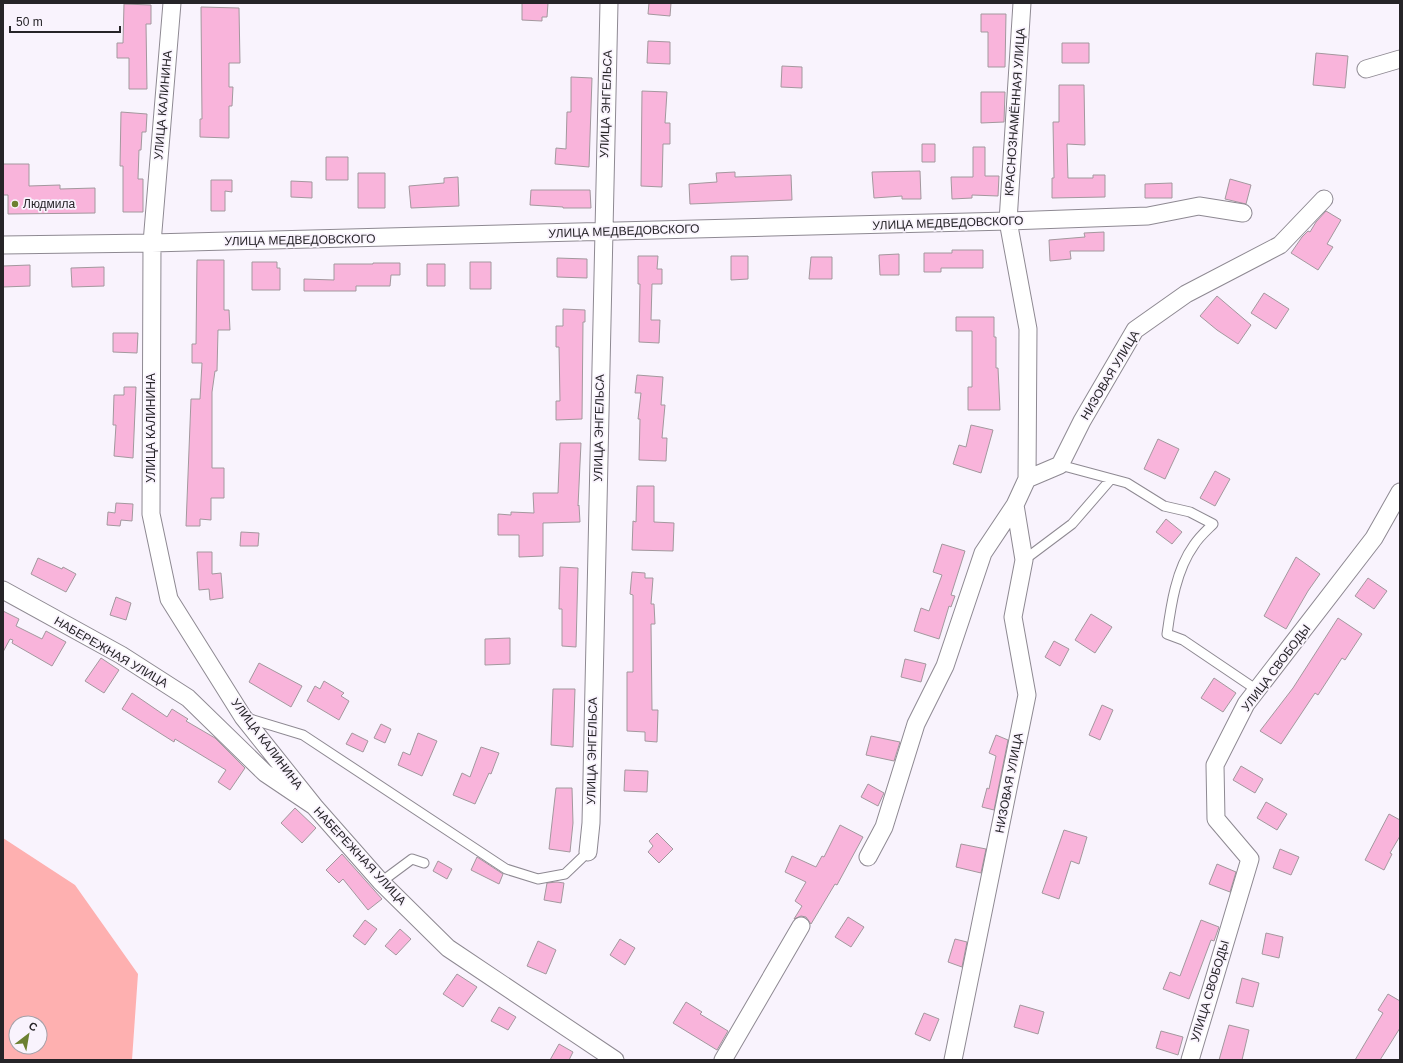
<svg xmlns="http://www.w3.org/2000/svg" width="1403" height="1063" viewBox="0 0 1403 1063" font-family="Arial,sans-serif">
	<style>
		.green { fill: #feb0b0; fill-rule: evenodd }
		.building { fill: #f9b4db; stroke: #a3989e }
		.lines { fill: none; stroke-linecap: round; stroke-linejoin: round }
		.service-casing { stroke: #8e8992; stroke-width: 11 }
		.minor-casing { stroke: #8e8992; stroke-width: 19 }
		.service { stroke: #fff; stroke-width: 9 }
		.minor { stroke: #fff; stroke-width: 17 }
		.poi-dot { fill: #6c8031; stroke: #f9f3fd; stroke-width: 1.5 }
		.labels { text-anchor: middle; stroke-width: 3.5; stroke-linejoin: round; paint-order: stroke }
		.street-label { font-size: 12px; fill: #262428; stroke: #f9f3fd }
		.poi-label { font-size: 12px; fill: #262428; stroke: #f9f3fd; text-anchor: start }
	</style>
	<rect width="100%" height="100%" fill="#f9f3fd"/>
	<path class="green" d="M 3,838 L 75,885 L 138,974 L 132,1060 L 3,1060 ZM 16,1023 L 40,1023 L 40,1047 L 16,1047 Z"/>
	<path class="building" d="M 522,3 L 548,3 L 547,17 L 542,17 L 542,21 L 522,20 Z
		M 649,3 L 671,3 L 670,16 L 648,14 Z
		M 124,4 L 151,5 L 151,24 L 146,24 L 147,89 L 129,89 L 129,58 L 117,58 L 117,43 L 123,43 Z
		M 201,7 L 239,8 L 240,63 L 229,63 L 229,87 L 233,87 L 232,106 L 229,106 L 229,138 L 200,137 L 200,119 L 202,119 Z
		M 981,14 L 1006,14 L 1005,67 L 988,67 L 988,32 L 981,32 Z
		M 648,41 L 670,42 L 670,64 L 647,63 Z
		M 1062,43 L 1089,43 L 1089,63 L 1062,63 Z
		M 1316,53 L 1348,56 L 1345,88 L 1313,85 Z
		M 782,66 L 802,67 L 802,88 L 781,87 Z
		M 571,77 L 592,78 L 589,167 L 555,164 L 556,148 L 566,149 L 567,112 L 571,112 Z
		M 1059,85 L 1084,85 L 1085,145 L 1067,144 L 1068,178 L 1093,178 L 1093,175 L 1105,175 L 1105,197 L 1052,198 L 1052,178 L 1054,178 L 1053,122 L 1059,122 Z
		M 642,91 L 667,92 L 665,123 L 670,123 L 670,144 L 663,144 L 662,187 L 641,186 Z
		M 981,92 L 1005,92 L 1004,122 L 981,123 Z
		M 121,112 L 147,114 L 146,132 L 142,132 L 141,150 L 139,150 L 138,179 L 143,179 L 143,212 L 123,212 L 123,166 L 120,166 Z
		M 922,144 L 935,144 L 935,162 L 922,162 Z
		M 973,147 L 985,147 L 985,176 L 999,176 L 998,196 L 972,195 L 972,198 L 952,199 L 951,177 L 973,177 Z
		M 326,157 L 348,157 L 348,180 L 326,180 Z
		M 3,164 L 29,164 L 29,186 L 60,185 L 60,189 L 95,188 L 95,213 L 8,214 L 8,195 L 3,195 Z
		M 920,171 L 921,199 L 902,199 L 902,196 L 874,198 L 872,172 Z
		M 735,172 L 735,177 L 791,175 L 792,200 L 690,204 L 689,184 L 717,182 L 716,173 Z
		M 358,173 L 385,173 L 385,208 L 358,208 Z
		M 458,177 L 459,206 L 411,208 L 409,186 L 444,183 L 444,178 Z
		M 1230,179 L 1251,185 L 1246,204 L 1225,199 Z
		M 211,180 L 232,180 L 232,192 L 225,191 L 225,211 L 211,211 Z
		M 291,181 L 312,182 L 312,198 L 291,197 Z
		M 1172,183 L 1172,198 L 1145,198 L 1145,184 Z
		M 531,190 L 590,190 L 591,208 L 563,208 L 563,207 L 530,205 Z
		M 1326,211 L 1341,220 L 1327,244 L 1333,247 L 1318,270 L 1291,253 L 1302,237 L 1308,231 L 1310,232 L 1316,222 Z
		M 1104,232 L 1104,251 L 1070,251 L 1071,259 L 1050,261 L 1049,240 L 1085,237 L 1084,233 Z
		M 952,250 L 983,250 L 983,268 L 941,268 L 941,272 L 924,272 L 924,253 L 952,253 Z
		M 899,254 L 899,275 L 880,275 L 879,255 Z
		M 638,256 L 658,256 L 657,269 L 662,269 L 662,284 L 652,284 L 651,320 L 660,320 L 659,343 L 639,342 L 640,284 L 638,284 Z
		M 731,256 L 748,256 L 748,279 L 731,280 Z
		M 811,257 L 832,257 L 832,279 L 809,279 Z
		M 557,258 L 587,259 L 587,278 L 557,277 Z
		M 197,260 L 224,260 L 224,310 L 229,310 L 230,330 L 218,330 L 217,371 L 215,371 L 212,392 L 212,468 L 224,468 L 224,498 L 211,498 L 211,520 L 200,519 L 200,526 L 186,526 L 191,399 L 200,399 L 202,363 L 192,363 L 192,344 L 196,344 Z
		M 252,262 L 277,262 L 277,268 L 280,268 L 280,290 L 252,290 Z
		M 470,262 L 491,262 L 491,289 L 470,289 Z
		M 373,263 L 400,263 L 400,275 L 391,275 L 390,286 L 356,286 L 356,291 L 304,291 L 304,279 L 334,280 L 334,264 L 373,264 Z
		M 427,264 L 445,264 L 445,286 L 427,286 Z
		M 30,265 L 30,286 L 3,287 L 3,266 Z
		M 104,267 L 104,286 L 72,287 L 71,268 Z
		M 1264,293 L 1289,309 L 1276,329 L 1251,313 Z
		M 1217,296 L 1251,325 L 1238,344 L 1217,330 L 1200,316 Z
		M 563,309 L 585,310 L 585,322 L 583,322 L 582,419 L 556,420 L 556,401 L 560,401 L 559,347 L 556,347 L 556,326 L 563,326 Z
		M 956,317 L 994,317 L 994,337 L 996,337 L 996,368 L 998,368 L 1000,410 L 968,410 L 968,387 L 972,387 L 972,331 L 956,331 Z
		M 113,333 L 138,333 L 137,353 L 113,352 Z
		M 637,375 L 663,377 L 661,405 L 665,405 L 662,438 L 667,438 L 666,461 L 639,460 L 640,419 L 638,419 L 641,393 L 635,393 Z
		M 124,387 L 136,387 L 133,458 L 114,456 L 116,425 L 113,425 L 114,395 L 124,395 Z
		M 971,425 L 993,430 L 981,473 L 953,464 L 959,445 L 966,447 Z
		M 1158,439 L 1179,449 L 1165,479 L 1144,469 Z
		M 560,443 L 581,443 L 578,506 L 579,505 L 580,522 L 543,523 L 543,556 L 519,557 L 519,535 L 498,535 L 498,514 L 511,515 L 511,512 L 534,513 L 533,493 L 558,493 Z
		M 1215,471 L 1230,479 L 1215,506 L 1200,498 Z
		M 637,486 L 654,486 L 654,522 L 674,523 L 673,551 L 632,550 L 633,521 L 636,522 Z
		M 116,503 L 133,504 L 132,521 L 121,520 L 120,526 L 107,525 L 108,512 L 115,513 Z
		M 1166,519 L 1182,532 L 1172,544 L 1156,532 Z
		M 241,532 L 259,533 L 258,546 L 240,546 Z
		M 942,544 L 965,551 L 951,595 L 955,596 L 951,607 L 949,606 L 939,639 L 914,631 L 921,608 L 929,611 L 942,575 L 933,572 Z
		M 197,552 L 212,552 L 212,574 L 221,573 L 223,598 L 210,600 L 209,589 L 199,590 Z
		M 1296,557 L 1320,574 L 1308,591 L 1286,629 L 1264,616 Z
		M 38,558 L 62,569 L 63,567 L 76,574 L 66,592 L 31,574 Z
		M 560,567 L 578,568 L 576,647 L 562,646 L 562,609 L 559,609 Z
		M 632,572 L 645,573 L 645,578 L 653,578 L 651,604 L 654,604 L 655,624 L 651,624 L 652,710 L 658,710 L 657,742 L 645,741 L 645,732 L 627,731 L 627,672 L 633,672 L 633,595 L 630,594 Z
		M 1368,578 L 1387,591 L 1374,609 L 1355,596 Z
		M 116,597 L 131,603 L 126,620 L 110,615 Z
		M 3,611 L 19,619 L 16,626 L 42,639 L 46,631 L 66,642 L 52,666 L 12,643 L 13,640 L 10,639 L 3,652 Z
		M 1091,614 L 1112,627 L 1095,653 L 1075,640 Z
		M 1338,618 L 1362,634 L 1345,660 L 1342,658 L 1318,695 L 1315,693 L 1281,744 L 1260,731 L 1293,688 Z
		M 510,638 L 510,664 L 485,665 L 485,639 Z
		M 1054,641 L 1069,649 L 1060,666 L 1045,657 Z
		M 101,658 L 119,670 L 104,693 L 85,681 Z
		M 905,659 L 926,664 L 921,682 L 901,677 Z
		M 259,663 L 302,686 L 291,707 L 249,682 Z
		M 1214,678 L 1236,693 L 1223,712 L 1201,698 Z
		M 324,681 L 344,693 L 341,696 L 349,701 L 339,720 L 307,701 L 315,686 L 320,689 Z
		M 553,689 L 575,689 L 573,747 L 551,745 Z
		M 132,693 L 167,717 L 172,709 L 188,719 L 186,721 L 215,738 L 245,768 L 230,790 L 218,782 L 226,770 L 175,739 L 174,742 L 122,709 Z
		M 1102,705 L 1113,710 L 1100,740 L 1089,735 Z
		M 381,724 L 391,729 L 385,743 L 374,738 Z
		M 352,733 L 368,741 L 363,752 L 346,744 Z
		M 418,733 L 437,741 L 422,776 L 398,765 L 403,752 L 410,755 Z
		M 996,735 L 1008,740 L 994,810 L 982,807 L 987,788 L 989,789 L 996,756 L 989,753 Z
		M 871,736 L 900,742 L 894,761 L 866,755 Z
		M 481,747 L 499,753 L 491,774 L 489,773 L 475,804 L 453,795 L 462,773 L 470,777 Z
		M 1241,766 L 1263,779 L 1255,793 L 1233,780 Z
		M 625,770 L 648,771 L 647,792 L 624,791 Z
		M 868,784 L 884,793 L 878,806 L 861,797 Z
		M 556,788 L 572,788 L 573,823 L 570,852 L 549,849 Z
		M 1266,802 L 1287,814 L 1277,830 L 1257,818 Z
		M 295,808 L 316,828 L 302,843 L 281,823 Z
		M 1389,814 L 1400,820 L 1400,836 L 1390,853 L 1392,854 L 1384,870 L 1365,860 Z
		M 840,825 L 863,837 L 837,885 L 835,884 L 811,924 L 806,917 L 801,916 L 794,919 L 802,906 L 795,901 L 806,882 L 785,872 L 792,856 L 816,867 L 822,856 L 824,857 Z
		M 1064,830 L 1087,837 L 1079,864 L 1071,861 L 1059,899 L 1042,893 Z
		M 657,833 L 673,849 L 659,863 L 648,852 L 653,846 L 649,841 Z
		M 961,844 L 986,849 L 981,873 L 956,867 Z
		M 1280,849 L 1299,857 L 1291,875 L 1273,868 Z
		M 342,854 L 382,899 L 368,910 L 343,879 L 339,883 L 326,870 Z
		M 477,857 L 503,874 L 499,884 L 471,870 Z
		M 438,861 L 452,869 L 447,879 L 433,871 Z
		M 1217,864 L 1236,872 L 1230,892 L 1209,884 Z
		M 557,882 L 564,883 L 561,903 L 544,900 L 547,883 Z
		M 848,917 L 864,927 L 851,947 L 835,937 Z
		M 365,920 L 377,929 L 365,945 L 353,936 Z
		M 1201,920 L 1219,927 L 1214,941 L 1211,940 L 1189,999 L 1163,989 L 1170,972 L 1180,976 Z
		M 400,929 L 411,939 L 396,955 L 385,946 Z
		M 1266,933 L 1283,937 L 1279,958 L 1262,954 Z
		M 620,939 L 635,948 L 625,965 L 610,955 Z
		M 955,939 L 967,942 L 962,967 L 948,962 Z
		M 538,941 L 556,950 L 546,974 L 527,966 Z
		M 457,974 L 477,987 L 463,1007 L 443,994 Z
		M 1242,978 L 1259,983 L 1253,1007 L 1236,1003 Z
		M 1388,994 L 1400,1001 L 1400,1028 L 1380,1060 L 1355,1060 L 1383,1013 L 1378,1010 Z
		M 686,1002 L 702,1012 L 700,1014 L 728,1031 L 717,1050 L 673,1023 Z
		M 1020,1005 L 1044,1012 L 1038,1034 L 1014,1027 Z
		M 499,1007 L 516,1017 L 508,1030 L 491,1021 Z
		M 924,1013 L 939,1019 L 930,1041 L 915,1034 Z
		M 1229,1025 L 1249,1030 L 1242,1060 L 1219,1060 Z
		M 1161,1031 L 1183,1037 L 1178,1055 L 1156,1048 Z
		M 559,1044 L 573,1052 L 569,1060 L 550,1060 Z"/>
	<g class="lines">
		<g class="service-casing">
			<path id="service" d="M 1060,465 L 1127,483 L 1164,506 L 1190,512 L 1213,524 C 1206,531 1199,537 1194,545 C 1176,570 1171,605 1167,634 L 1183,640 L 1257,690
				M 1024,560 L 1072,524 L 1111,479
				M 247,718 L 303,735 L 506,869 L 538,879 L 565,874 L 588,852
				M 381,882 L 412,859 L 424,863"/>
		</g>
		<g class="minor-casing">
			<path id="minor" d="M 172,3 L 152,243 L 151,514 L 169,599 L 243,717 L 314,806
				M 1366,69 L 1400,59
				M 3,245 L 152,243 L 1008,221 L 1148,216 L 1199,206 L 1243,213
				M 1027,479 L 1060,465 L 1082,421 L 1135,330 L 1186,294 L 1280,245 L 1324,199
				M 3,590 L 121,655 L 188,698 L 265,773 L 314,806 L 381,882 L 448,948 L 615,1060
				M 588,852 L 591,823 L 609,3
				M 868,857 L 884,827 L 916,724 L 945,666 L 983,553 L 1015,505 L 1027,479 L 1028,329 L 1008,221 L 1022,3
				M 723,1060 L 801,926
				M 953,1060 L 1027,695 L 1013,617 L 1024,560 L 1015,505
				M 1190,1060 L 1250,859 L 1216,819 L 1215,765 L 1246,704 L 1374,538 L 1400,492"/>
		</g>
		<use href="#service" class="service"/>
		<use href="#minor" class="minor"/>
	</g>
	<circle class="poi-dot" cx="15" cy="204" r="4"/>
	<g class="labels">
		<g class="street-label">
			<text transform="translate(606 104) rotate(-88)" y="4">УЛИЦА ЭНГЕЛЬСА</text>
			<text transform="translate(163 105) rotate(-85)" y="4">УЛИЦА КАЛИНИНА</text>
			<text transform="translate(1015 112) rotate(-86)" y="4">КРАСНОЗНАМЁННАЯ УЛИЦА</text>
			<text transform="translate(948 223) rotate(-2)" y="4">УЛИЦА МЕДВЕДОВСКОГО</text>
			<text transform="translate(624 231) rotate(-2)" y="4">УЛИЦА МЕДВЕДОВСКОГО</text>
			<text transform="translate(300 240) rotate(-1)" y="4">УЛИЦА МЕДВЕДОВСКОГО</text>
			<text transform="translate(1110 375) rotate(-59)" y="4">НИЗОВАЯ УЛИЦА</text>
			<text transform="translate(151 428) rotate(-90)" y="4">УЛИЦА КАЛИНИНА</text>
			<text transform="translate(599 428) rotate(-89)" y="4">УЛИЦА ЭНГЕЛЬСА</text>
			<text transform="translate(111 652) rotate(30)" y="4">НАБЕРЕЖНАЯ УЛИЦА</text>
			<text transform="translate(1276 668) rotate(-53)" y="4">УЛИЦА СВОБОДЫ</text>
			<text transform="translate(267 744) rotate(53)" y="4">УЛИЦА КАЛИНИНА</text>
			<text transform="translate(592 751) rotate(-89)" y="4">УЛИЦА ЭНГЕЛЬСА</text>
			<text transform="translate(1009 783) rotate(-79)" y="4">НИЗОВАЯ УЛИЦА</text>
			<text transform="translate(360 856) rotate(47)" y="4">НАБЕРЕЖНАЯ УЛИЦА</text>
			<text transform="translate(1210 991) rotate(-73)" y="4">УЛИЦА СВОБОДЫ</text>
		</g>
		<g class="poi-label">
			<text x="23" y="208">Людмила</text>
		</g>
	</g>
	<rect width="1403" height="1063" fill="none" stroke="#262428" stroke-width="8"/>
	<g transform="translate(28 1035) rotate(31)"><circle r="19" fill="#f9f3fd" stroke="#a5a0a8"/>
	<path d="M0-3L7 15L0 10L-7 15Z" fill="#6c8031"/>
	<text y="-6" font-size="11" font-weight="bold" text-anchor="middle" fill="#262428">С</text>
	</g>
	<path d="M10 26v6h110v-6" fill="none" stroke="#262428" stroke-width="2"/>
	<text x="16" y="26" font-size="12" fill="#262428" stroke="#f9f3fd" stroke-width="3" paint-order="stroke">50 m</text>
</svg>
